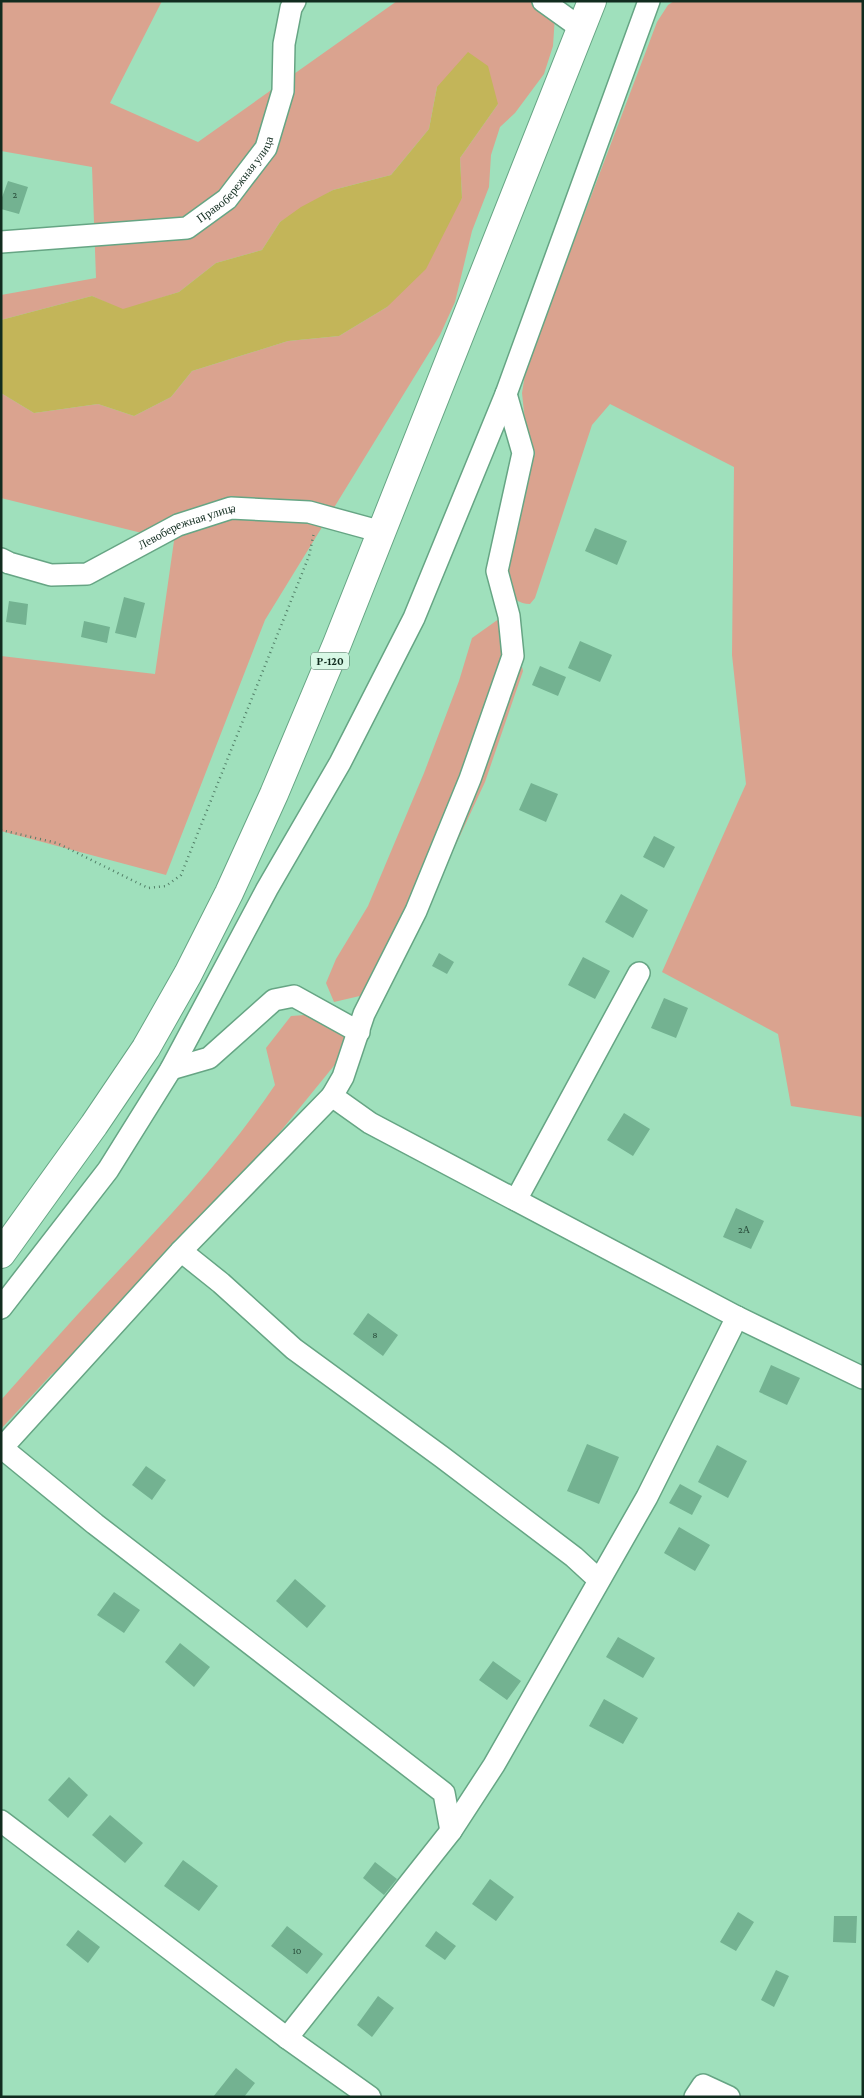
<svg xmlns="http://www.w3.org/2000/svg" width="864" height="2098" viewBox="0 0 864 2098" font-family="'Crimson Pro',serif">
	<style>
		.green { fill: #daa38f }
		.water { fill: #c3b559 }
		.building { fill: #73b291 }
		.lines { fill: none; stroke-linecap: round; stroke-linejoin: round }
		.minor-casing { stroke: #66a584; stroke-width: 24 }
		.highway-casing { stroke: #66a584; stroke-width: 30 }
		.path { stroke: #527e67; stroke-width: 2.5; stroke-dasharray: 1 4; stroke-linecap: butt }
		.minor { stroke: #fff; stroke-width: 21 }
		.highway { stroke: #fff; stroke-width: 28 }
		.labels { text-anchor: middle; stroke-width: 4.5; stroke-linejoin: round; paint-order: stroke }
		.number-label { font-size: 10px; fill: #2a4e3c }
		.shield { fill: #d8f8e6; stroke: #4d695b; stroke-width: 1 }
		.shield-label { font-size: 11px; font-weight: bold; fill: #112c1f }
		.street-label { font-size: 12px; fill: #112c1f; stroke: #d8f8e6 }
	</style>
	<rect width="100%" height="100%" fill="#9fe0bc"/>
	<path class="green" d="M 1,1 L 162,1 L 110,103 L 198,142 L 397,1 L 556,1 L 553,46 L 544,74 L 515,113 L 500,127 L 491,155 L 489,187 L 472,231 L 455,302 L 440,335 L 265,620 L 166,875 L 1,831 L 1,656 L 155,674 L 174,541 L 1,498 L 1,393 L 34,413 L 98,404 L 134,416 L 171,397 L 192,371 L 288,341 L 339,336 L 387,307 L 462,198 L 460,158 L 498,104 L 437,87 L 429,129 L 391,175 L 333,190 L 280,222 L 262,250 L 216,263 L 179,292 L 123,310 L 92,296 L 1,320 L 1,295 L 96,278 L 92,167 L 1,151 Z
		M 674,1 L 863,1 L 863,1117 L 791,1106 L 778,1034 L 662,972 L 746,784 L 732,655 L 734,467 L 610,404 L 592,425 L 535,598 L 530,604 C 516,604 510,595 504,583 L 528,451 L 522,393 L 526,368 L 657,22 L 668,5 Z
		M 503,616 L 516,639 L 523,671 L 485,782 L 404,956 L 364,995 L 334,1002 L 326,983 L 336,959 L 368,906 L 424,773 L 459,681 L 472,638 Z
		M 319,1014 L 342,1022 L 346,1051 L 228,1196 L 118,1320 L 51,1375 L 1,1429 L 1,1400 C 35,1362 68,1324 103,1287 C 164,1222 225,1159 275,1085 L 266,1048 L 291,1016 Z"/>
	<path class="water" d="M 468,52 L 488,66 L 498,104 L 460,158 L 462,198 L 426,269 L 387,307 L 339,336 L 288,341 L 192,371 L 171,397 L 134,416 L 98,404 L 34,413 L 1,393 L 1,320 L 92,296 L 123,309 L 179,292 L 216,263 L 262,250 L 280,222 L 301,207 L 333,190 L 391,175 L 429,129 L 437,87 Z"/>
	<path class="building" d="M 8,181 L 28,187 L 19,214 L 1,209 L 1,200 Z
		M 595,528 L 627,541 L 617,565 L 585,551 Z
		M 124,597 L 145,603 L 136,638 L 115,633 Z
		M 9,601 L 28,604 L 26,625 L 6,622 Z
		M 84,621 L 110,627 L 107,643 L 81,637 Z
		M 580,641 L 612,655 L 600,682 L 568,668 Z
		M 540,666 L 566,677 L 558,696 L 532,685 Z
		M 531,783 L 558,794 L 546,822 L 519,810 Z
		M 654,836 L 675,847 L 664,868 L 643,857 Z
		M 621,894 L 648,910 L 633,938 L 605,922 Z
		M 439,953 L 454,962 L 447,974 L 432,966 Z
		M 583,957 L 610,971 L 595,999 L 568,985 Z
		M 664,998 L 688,1008 L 676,1038 L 651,1028 Z
		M 624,1113 L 650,1129 L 633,1156 L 607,1140 Z
		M 736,1208 L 764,1221 L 751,1249 L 723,1237 Z
		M 368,1313 L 398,1335 L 383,1356 L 353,1334 Z
		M 771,1365 L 800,1378 L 787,1405 L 759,1392 Z
		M 587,1444 L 619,1457 L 599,1504 L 567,1491 Z
		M 717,1445 L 747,1461 L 728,1498 L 698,1482 Z
		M 146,1466 L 166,1480 L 152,1500 L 132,1485 Z
		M 680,1484 L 702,1496 L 692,1515 L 669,1503 Z
		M 679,1527 L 710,1545 L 695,1571 L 664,1553 Z
		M 295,1579 L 326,1606 L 307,1628 L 276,1601 Z
		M 114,1592 L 140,1610 L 124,1633 L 97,1615 Z
		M 618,1637 L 655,1658 L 643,1678 L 606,1657 Z
		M 180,1643 L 210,1667 L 194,1687 L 165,1662 Z
		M 493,1661 L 521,1681 L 507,1700 L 479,1680 Z
		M 604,1699 L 638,1718 L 623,1744 L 589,1726 Z
		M 69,1777 L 88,1795 L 68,1818 L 48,1800 Z
		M 110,1815 L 143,1843 L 125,1863 L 92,1835 Z
		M 183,1860 L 218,1886 L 199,1911 L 164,1886 Z
		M 375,1862 L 397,1879 L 384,1895 L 363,1878 Z
		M 490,1879 L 514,1897 L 496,1921 L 472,1904 Z
		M 738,1912 L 754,1922 L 736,1951 L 720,1942 Z
		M 834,1916 L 857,1916 L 856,1943 L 833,1942 Z
		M 287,1926 L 323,1954 L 307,1974 L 271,1946 Z
		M 78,1930 L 100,1947 L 88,1963 L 66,1945 Z
		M 436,1931 L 456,1946 L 445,1960 L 425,1946 Z
		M 776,1970 L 789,1976 L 774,2007 L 761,2000 Z
		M 378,1996 L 394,2008 L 372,2037 L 357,2025 Z
		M 236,2068 L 255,2083 L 244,2097 L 213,2097 Z"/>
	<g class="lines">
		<g class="minor-casing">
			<g id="minor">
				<path d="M 543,1 L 582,29"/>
				<path id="s1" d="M 1,242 L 187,228 L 227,199 L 266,148 L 283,91 L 284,44 L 291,8 L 295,1"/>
				<path d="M 506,394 L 523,453 L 497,571 L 509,616 L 513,656 L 470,779 L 416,911 L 364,1014 L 343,1077 L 332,1096 L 370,1123 L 737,1317 L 863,1378"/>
				<path id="s2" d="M 1,559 L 9,563 L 51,575 L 87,574 L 178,525 L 231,508 L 309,512 L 382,532"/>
				<path d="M 171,1069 L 209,1058 L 274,1000 L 294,996 L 359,1032"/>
				<path d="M 516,1200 L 639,973"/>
				<path d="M 181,1251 L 221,1283 L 294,1349 L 442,1457 L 574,1557 L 599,1580"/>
				<path d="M 1,1308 L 108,1170 L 171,1069 L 267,889 L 340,763 L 414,618 L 506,394 L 649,1"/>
				<path d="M 2,1448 L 95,1524 L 444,1793 L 451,1831"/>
				<path d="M 1,1449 L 181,1251 L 332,1096"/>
				<path d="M 1,1821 L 287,2038 L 370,2097"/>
				<path d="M 287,2038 L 451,1831 L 494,1765 L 647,1497 L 737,1317"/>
				<path d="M 695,2097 L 703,2085 L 729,2097"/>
			</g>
		</g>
		<g class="highway-casing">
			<path id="highway" d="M 1,1254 L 94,1125 L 146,1048 L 188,974 L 229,893 L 274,794 L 337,644 L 592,1"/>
		</g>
		<path class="path" d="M 1,830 L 57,843 L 148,888 L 166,886 L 181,875 L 309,556 L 314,532"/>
		<use href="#minor" class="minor"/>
		<use href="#highway" class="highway"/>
	</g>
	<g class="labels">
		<g class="number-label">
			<text x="15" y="198">2</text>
			<text x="744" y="1233">2А</text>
			<text x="375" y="1338">8</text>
			<text x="297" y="1954">10</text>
		</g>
		<rect class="shield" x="311" y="652.5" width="38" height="17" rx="4"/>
		<g class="shield-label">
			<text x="330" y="665">Р-120</text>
		</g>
		<g class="street-label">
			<text dy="4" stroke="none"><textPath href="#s1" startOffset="256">Правобережная улица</textPath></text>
			<text dy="4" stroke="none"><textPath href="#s2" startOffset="200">Левобережная улица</textPath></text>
		</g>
	</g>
	<rect width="864" height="2098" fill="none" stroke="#112c1f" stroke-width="5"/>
</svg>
